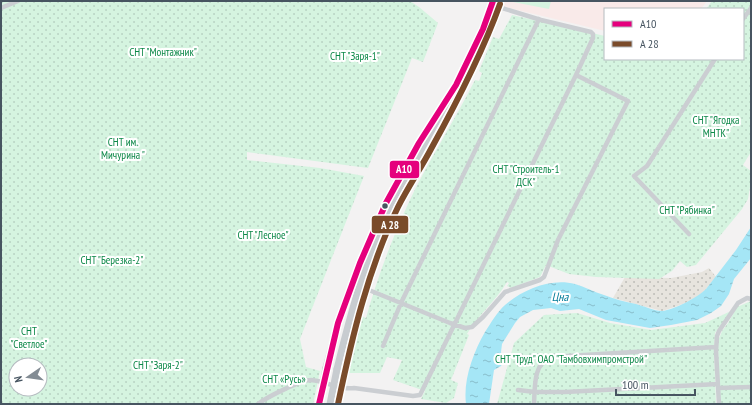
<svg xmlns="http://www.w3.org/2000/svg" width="752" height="405" viewBox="0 0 752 405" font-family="'PT Sans Narrow',sans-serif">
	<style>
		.medical { fill: #f9eae9 }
		.green { fill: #d5f4e0 }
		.sand { fill: url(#sand-dots) }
		.garden { fill: url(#garden-dots); fill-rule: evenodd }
		.water { fill: url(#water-ripples) }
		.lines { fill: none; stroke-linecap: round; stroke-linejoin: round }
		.minor { stroke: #cbced2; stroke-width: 4.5 }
		.primary { stroke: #c8ccd0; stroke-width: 7 }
		.primary-bridge { stroke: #c8ccd0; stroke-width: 7 }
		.bus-1-casing { stroke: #fff; stroke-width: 9 }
		.bus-2-casing { stroke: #fff; stroke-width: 9 }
		.bus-1 { stroke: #e5007d; stroke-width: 6 }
		.bus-2 { stroke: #7a4b2a; stroke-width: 6 }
		.bus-dot { fill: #475561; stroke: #fff; stroke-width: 1.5 }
		.labels { text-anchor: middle; stroke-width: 4; stroke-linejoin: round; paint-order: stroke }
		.park-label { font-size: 11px; fill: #0c8848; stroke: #fff }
		.water-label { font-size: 12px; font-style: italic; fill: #037c99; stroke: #fff }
		.line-badge { stroke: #fff; stroke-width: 1.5 }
		.badge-label { font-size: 11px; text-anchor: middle; font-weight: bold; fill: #fff }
	</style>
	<defs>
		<pattern id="sand-dots" width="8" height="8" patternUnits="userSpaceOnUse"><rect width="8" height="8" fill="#e7e4de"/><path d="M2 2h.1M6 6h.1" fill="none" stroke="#bdbcb7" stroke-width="1.8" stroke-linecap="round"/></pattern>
		<pattern id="garden-dots" width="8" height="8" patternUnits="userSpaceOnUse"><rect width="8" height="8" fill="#d5f4e0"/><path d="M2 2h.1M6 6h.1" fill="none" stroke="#b8d3c3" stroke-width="1.8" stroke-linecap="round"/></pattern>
		<pattern id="water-ripples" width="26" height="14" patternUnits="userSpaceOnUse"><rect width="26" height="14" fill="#a5e6f6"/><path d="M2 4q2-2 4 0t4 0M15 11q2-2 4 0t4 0" fill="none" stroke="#88bdcb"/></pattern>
	</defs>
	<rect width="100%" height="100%" fill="#f3f2f2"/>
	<path class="medical" d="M 502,1 L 707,1 L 701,9 L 605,9 L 605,31 L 501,6 Z"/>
	<path class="green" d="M 508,1 L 551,1 L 549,9 Z"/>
	<path class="sand" d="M 709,268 L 716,277 C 711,282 707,289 701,294 C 691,302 675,307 662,311 L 613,298 L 625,277 L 671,278 L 702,272 Z"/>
	<path class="garden" d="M 1,1 L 410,1 L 419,7 L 438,23 L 423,62 L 412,58 L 368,168 L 247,152 L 247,160 L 320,168 L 364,176 L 300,339 L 306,367 L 320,371 L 313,404 L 1,404 ZM 16,365 L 40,365 L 40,389 L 16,389 Z
		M 712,1 L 751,1 L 751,152 L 743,165 L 751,171 L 751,181 L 748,199 L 742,209 L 696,265 L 687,267 L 680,261 L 672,271 L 659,279 L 596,277 L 569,274 L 546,265 L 540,277 L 511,288 L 507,286 L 509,283 L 507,282 C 496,301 478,315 467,334 L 469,335 L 451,380 L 458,383 L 454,398 L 446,403 L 421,399 L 425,391 L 393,380 L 402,360 L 387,357 L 380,373 L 348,373 L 361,316 L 366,318 C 377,279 391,241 408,204 C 428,161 454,122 475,80 L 479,81 L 482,73 L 479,71 L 493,37 L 499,39 L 512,15 L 605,36 L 605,59 L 743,59 L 743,9 L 706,9 Z
		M 751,301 L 751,404 L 719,404 L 718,341 L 722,331 L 728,323 L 737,307 Z
		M 731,311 L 715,333 L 714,351 L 716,404 L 497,404 L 514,343 L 544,315 L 577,313 L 610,323 L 651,330 L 705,323 Z"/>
	<path class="water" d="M 751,227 L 751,258 L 734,279 L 729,294 L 721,306 L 711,313 L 697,320 L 671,325 L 650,328 L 606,320 L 579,309 L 560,311 L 551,308 L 533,310 L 520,317 L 515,323 L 502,344 L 501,352 L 503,362 L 501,366 L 494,370 L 489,404 L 466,404 C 463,380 473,353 485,332 C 491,323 497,312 505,305 C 524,289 551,278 575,284 C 585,287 594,292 604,295 C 614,299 625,302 636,304 C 644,306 654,311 662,311 C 674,310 698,297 706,289 L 736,250 Z"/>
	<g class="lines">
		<path class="minor" d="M 1,8 L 18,1
			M 743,19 L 751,8
			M 689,234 L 634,176 L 647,166 L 715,59
			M 359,286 L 450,323 L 465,328 L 472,327 L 483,317 L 505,292 L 540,280 L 544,277 L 558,240 L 628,101 L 576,75 L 593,38 L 593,34 L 591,32 L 541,20 L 492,5
			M 383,346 L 401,303 L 539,19
			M 718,388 L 751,387
			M 518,390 L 535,392 L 565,392 L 718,384
			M 258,404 C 267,397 301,380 311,380 C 327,381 336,390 354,388 L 413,396 L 420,395 L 576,75
			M 534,404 C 535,388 533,363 551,357 L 716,347
			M 719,404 L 716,351 L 717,336 L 719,331 L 738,303 L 747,298 L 751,299"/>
		<path class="primary" d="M 376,225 L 386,203 L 426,132
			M 326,368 L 338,323 L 347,296 L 372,235
			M 337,369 C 351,312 366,257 391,204 C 400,184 413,166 423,146 C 449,99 475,52 493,1"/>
		<path class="primary-bridge" d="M 319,404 L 326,368
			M 330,404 L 337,369"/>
		<g class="bus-1-casing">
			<path id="bus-1" d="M 319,404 L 338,323 L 360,263 L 386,203 L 419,143 L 456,85 L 483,29 L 493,1"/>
		</g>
		<g class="bus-2-casing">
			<path id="bus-2" d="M 338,404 C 352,337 368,269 398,207 C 408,187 421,168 431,149 C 457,102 482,54 500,4"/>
		</g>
		<use href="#bus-1" class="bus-1"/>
		<use href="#bus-2" class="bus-2"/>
	</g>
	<circle class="bus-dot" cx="385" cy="206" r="3.5"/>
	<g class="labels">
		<g class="park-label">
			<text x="163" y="56">СНТ "Монтажник"</text>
			<text x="355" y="60">СНТ "Заря-1"</text>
			<text x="716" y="124">СНТ "Ягодка<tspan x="716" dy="13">МНТК"</tspan></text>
			<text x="123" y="146">СНТ им.<tspan x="123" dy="13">Мичурина "</tspan></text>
			<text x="526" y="173">СНТ "Строитель-1<tspan x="526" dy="13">ДСК"</tspan></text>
			<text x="687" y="214">СНТ "Рябинка"</text>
			<text x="263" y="239">СНТ "Лесное"</text>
			<text x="112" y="264">СНТ "Березка-2"</text>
			<text x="29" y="335">СНТ<tspan x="29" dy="13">"Светлое"</tspan></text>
			<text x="571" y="363">СНТ "Труд" ОАО "Тамбовхимпромстрой"</text>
			<text x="158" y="369">СНТ "Заря-2"</text>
			<text x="284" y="383">СНТ «Русь»</text>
		</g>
		<g class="water-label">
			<text x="560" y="301">Цна</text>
		</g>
	</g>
	<g class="line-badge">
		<rect x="389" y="160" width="31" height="19" rx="4" fill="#e5007d"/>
		<rect x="371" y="215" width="38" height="19" rx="4" fill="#7a4b2a"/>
	</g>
	<g class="badge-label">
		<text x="404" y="173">А10</text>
		<text x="390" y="229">А 28</text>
	</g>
	<rect width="752" height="405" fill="none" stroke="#475561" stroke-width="4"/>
	<rect x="604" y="8" width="140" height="52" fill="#ffffff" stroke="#b5bbc0"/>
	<rect x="612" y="21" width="20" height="6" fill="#e5007d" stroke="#b5bbc0"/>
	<text x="640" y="28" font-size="12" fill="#475561">А10</text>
	<rect x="612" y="41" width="20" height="6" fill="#7a4b2a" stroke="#b5bbc0"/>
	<text x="640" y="48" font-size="12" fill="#475561">А 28</text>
	<g transform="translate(28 377) rotate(257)"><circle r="19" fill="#ffffff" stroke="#b5bbc0"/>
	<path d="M0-3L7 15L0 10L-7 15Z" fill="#838c94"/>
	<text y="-6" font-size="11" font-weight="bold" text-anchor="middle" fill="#475561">N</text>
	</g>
	<path d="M616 389v6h79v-6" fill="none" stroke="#475561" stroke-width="2"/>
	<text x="622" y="389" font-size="12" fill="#475561" stroke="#ffffff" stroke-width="3" paint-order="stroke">100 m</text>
</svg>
